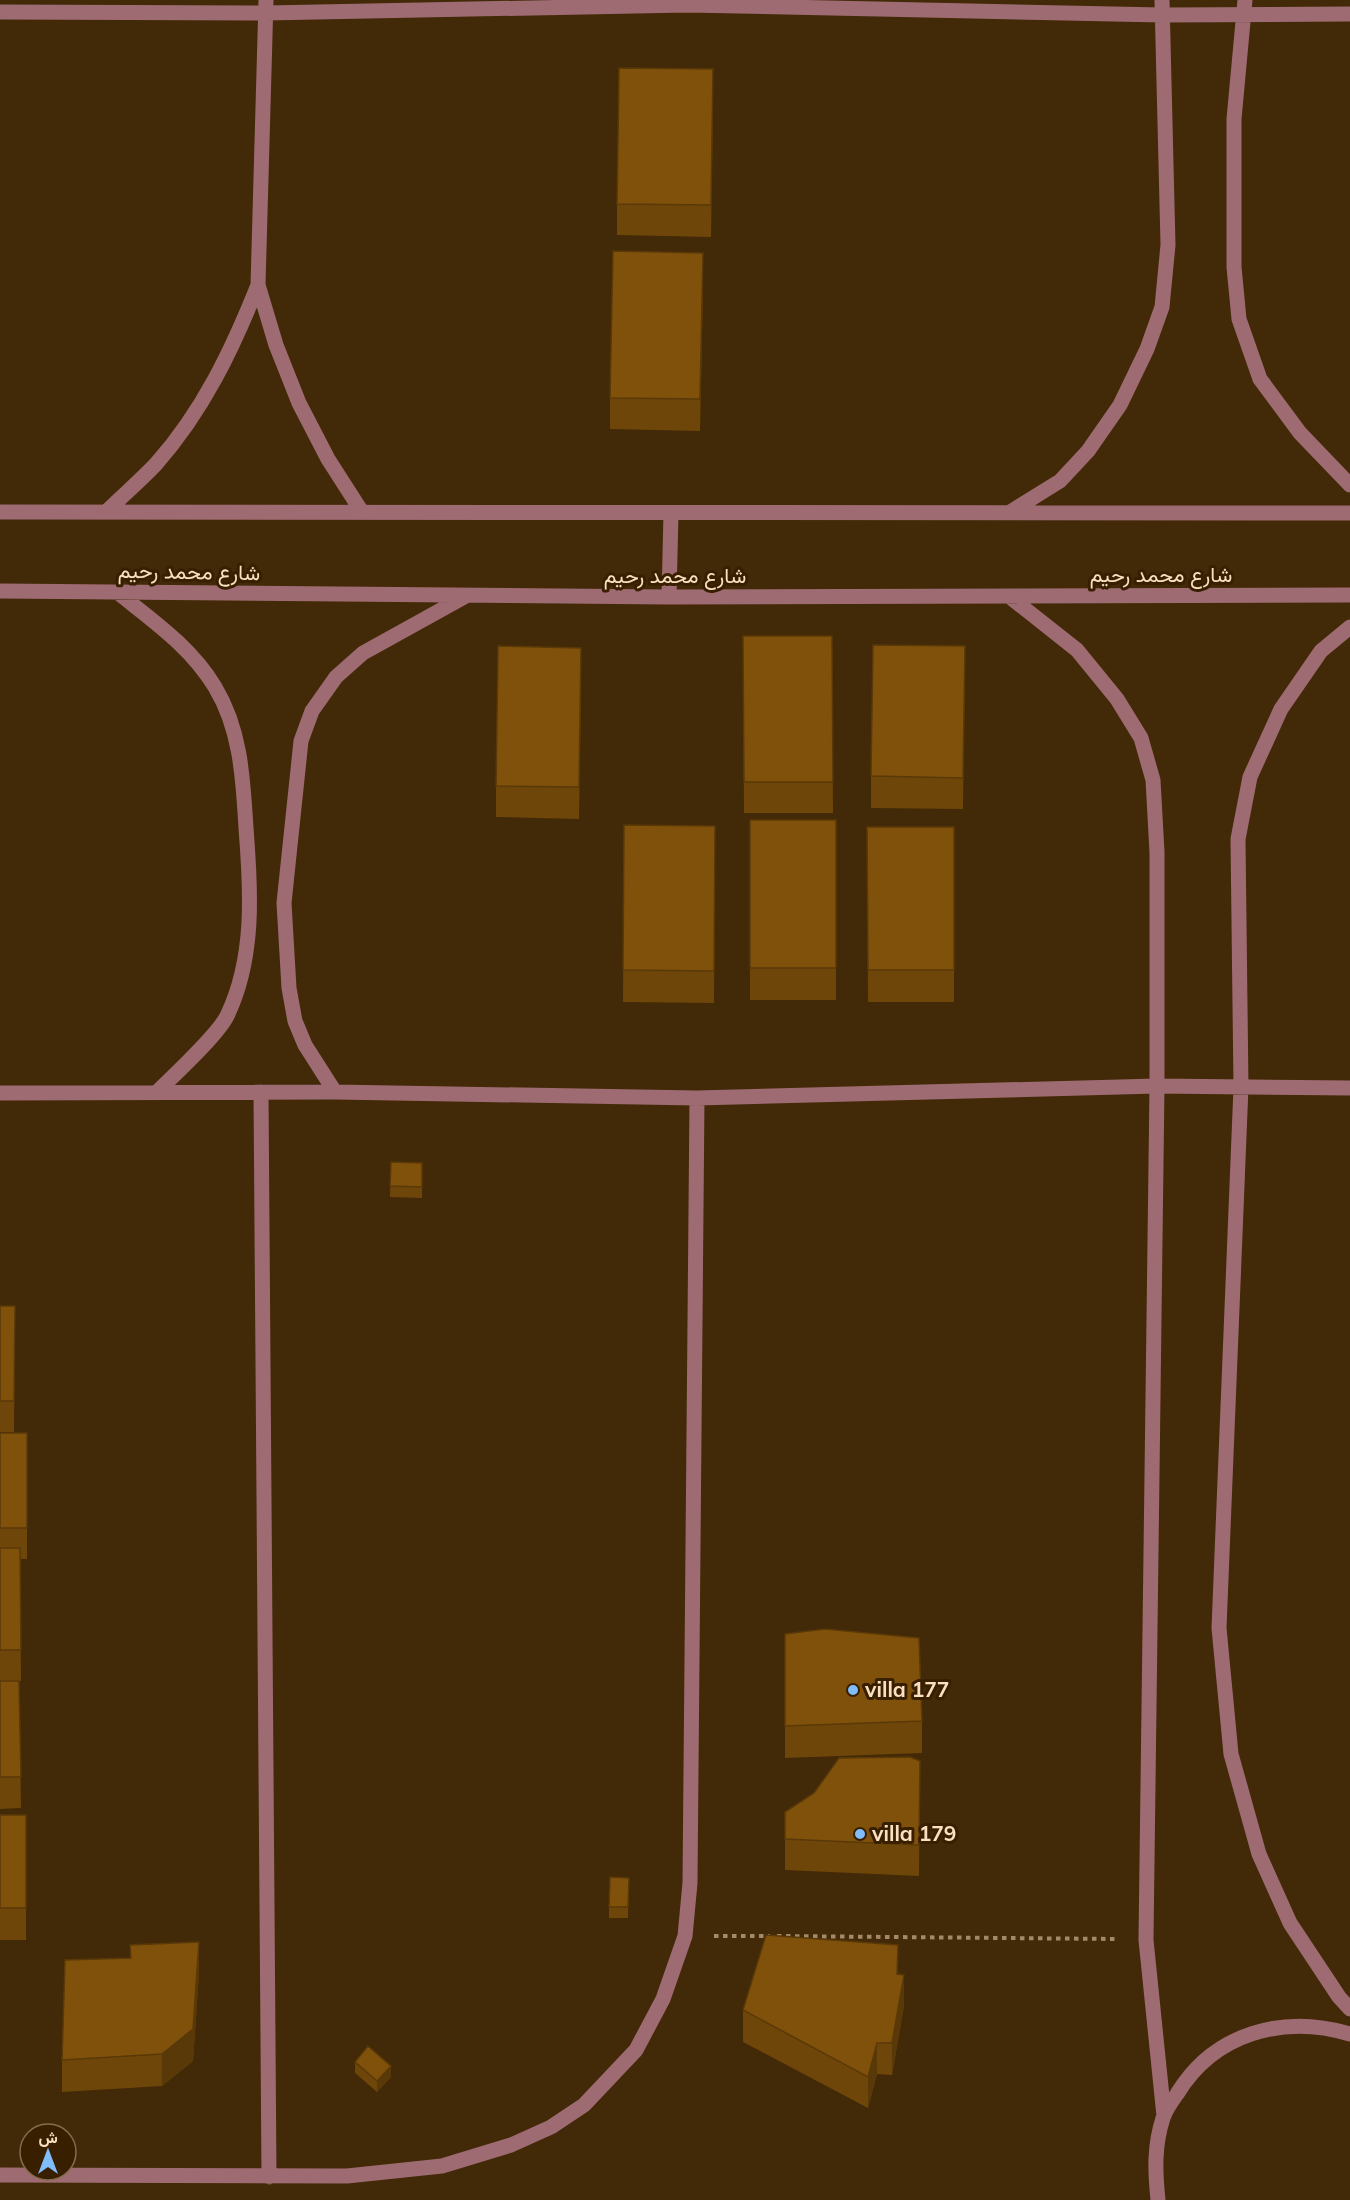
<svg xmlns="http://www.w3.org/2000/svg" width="1350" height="2200" viewBox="0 0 1350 2200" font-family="Mulish,Vazirmatn,sans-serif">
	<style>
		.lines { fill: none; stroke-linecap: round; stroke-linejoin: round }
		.path { stroke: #a38969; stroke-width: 4; stroke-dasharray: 4.5 4.5; stroke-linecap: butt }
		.minor { stroke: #9e6b72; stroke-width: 15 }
		.wall { fill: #6e4609 }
		.shaded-wall { fill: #5a3908 }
		.building { fill: #80510b; stroke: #5a3908; stroke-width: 1.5 }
		.poi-dot { fill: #80bdfa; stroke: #381f00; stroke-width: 2 }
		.labels { text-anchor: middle; stroke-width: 6; stroke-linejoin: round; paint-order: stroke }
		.street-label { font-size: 21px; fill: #fadfc1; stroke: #381f00 }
		.poi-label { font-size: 21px; font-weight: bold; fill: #fadfc1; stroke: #381f00; text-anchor: start }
	</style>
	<rect width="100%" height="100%" fill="#422907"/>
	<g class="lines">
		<path class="path" d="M 714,1936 L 770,1936
			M 777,1936 L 1118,1939"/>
		<path class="minor" d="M 266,0 L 258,285 L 276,345 L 299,403 L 328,459 L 362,512
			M 1245,0 L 1234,119 L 1234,267 L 1239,319 L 1260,379 L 1300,433 L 1350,485
			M 0,12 L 266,13 L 687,5 L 1162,15 L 1350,14
			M 0,512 L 1350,513
			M 106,512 C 122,496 140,481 156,464 C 203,411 232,350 258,285
			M 1010,512 L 1060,481 L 1088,451 L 1120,405 L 1147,349 L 1162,307 L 1168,245 L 1162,0
			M 0,591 L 669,597 L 1350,595
			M 117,592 C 153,621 191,647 215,687 C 241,730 243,779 246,828 C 251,891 255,958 227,1016 C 217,1036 173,1076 156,1093
			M 669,597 L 671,513
			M 1010,597 L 1077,650 L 1117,699 L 1141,738 L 1153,780 L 1157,852 L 1157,1086 L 1146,1940 L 1164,2116
			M 1350,627 L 1321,651 L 1281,709 L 1250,777 L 1238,839 L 1241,1087 L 1219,1628 L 1231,1754 L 1259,1854 L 1290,1923 L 1339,1997 L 1350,2009
			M 261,1092 L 269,2177
			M 335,1092 L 305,1045 L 295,1021 L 289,988 L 284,903 L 301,741 L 312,711 L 336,677 L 363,653 L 466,596
			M 0,1093 L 335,1092 L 697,1098 L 1157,1086 L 1350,1088
			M 0,2175 L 347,2176 L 442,2166 L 511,2145 L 551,2127 L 584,2105 L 636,2050 L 663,1999 L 685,1936 L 690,1883 L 697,1098
			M 1158,2200 C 1155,2171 1154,2146 1163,2118 C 1166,2109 1172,2101 1177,2094 C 1214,2033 1283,2014 1350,2034"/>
	</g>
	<path class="wall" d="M 713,101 L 711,237 L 617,235 L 617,204 Z
		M 703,285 L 700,431 L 610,429 L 610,398 Z
		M 743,636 L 832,636 L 833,813 L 744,813 Z
		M 965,646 L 963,809 L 871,808 L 871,776 Z
		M 581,679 L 579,819 L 496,817 L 496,786 Z
		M 750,820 L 836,820 L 836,1000 L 750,1000 Z
		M 624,825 L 715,826 L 714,1003 L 623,1002 Z
		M 867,827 L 954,827 L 954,1002 L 868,1002 Z
		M 391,1162 L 422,1163 L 422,1198 L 390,1197 Z
		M 0,1306 L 15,1306 L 14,1432 L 0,1432 Z
		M 0,1433 L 27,1433 L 27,1559 L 20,1559 L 21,1681 L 19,1681 L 21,1808 L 0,1809 Z
		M 785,1634 L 922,1721 L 922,1753 L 785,1758 Z
		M 920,1761 L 919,1876 L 785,1870 L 785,1812 Z
		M 0,1815 L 26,1815 L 26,1940 L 0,1940 Z
		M 629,1878 L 628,1918 L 609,1918 L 609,1907 Z
		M 130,1945 L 199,1974 L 193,2061 L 162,2086 L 62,2092 L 62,2060 L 130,1958 Z
		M 898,1974 L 904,2006 L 892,2075 L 877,2074 L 868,2108 L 743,2042 L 743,2010 Z
		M 355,2062 L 391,2077 L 377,2092 L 355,2073 Z"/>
	<path class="shaded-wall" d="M 703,253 L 703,285 L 700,431 L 700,399 Z
		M 581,648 L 581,679 L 579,819 L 579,787 Z
		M 199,1942 L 199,1974 L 193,2061 L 162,2086 L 162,2054 Z
		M 904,1975 L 904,2006 L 892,2075 L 892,2043 Z
		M 877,2043 L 877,2074 L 868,2108 L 868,2077 Z
		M 391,2066 L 391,2077 L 377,2092 L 377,2081 Z"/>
	<path class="building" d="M 619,68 L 713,69 L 711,205 L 617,204 Z
		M 613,251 L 703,253 L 700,399 L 610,398 Z
		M 743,636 L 832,636 L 833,782 L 744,782 Z
		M 873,645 L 965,646 L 963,778 L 871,776 Z
		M 498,646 L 581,648 L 579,787 L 496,786 Z
		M 750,820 L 836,820 L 836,968 L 750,968 Z
		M 624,825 L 715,826 L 714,971 L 623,970 Z
		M 867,827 L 954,827 L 954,970 L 868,970 Z
		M 391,1162 L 422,1163 L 422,1187 L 390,1186 Z
		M 0,1306 L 15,1306 L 14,1401 L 0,1401 Z
		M 0,1433 L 27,1433 L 27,1528 L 0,1528 Z
		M 0,1548 L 20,1548 L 21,1650 L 0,1650 Z
		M 825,1629 L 919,1638 L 922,1721 L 785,1726 L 785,1634 Z
		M 0,1681 L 19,1681 L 21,1777 L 0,1777 Z
		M 910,1757 L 920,1761 L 919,1845 L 785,1839 L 785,1812 L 814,1793 L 839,1758 Z
		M 0,1815 L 26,1815 L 26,1908 L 0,1908 Z
		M 610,1877 L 629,1878 L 628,1907 L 609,1907 Z
		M 766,1935 L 898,1945 L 897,1974 L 904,1975 L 892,2043 L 877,2043 L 868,2077 L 743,2010 Z
		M 199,1942 L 193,2029 L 162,2054 L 62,2060 L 65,1960 L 131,1958 L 130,1945 Z
		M 368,2046 L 391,2066 L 377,2081 L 355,2062 Z"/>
	<g class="poi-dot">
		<circle cx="853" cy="1690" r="6"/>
		<circle cx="860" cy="1834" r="6"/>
	</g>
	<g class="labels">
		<g class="street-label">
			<text transform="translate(189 572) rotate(1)" y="7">شارع محمد رحيم</text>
			<text x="1161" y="582">شارع محمد رحيم</text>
			<text x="675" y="583">شارع محمد رحيم</text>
		</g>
		<g class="poi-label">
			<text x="865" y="1697">villa 177</text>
			<text x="872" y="1841">villa 179</text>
		</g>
	</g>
	<g transform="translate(48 2152)"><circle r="28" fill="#381f00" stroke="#866c4d" stroke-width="1.5"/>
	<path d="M0-4.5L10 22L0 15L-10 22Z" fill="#80bdfa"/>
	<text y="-9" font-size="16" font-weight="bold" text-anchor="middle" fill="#fadfc1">ش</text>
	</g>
</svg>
